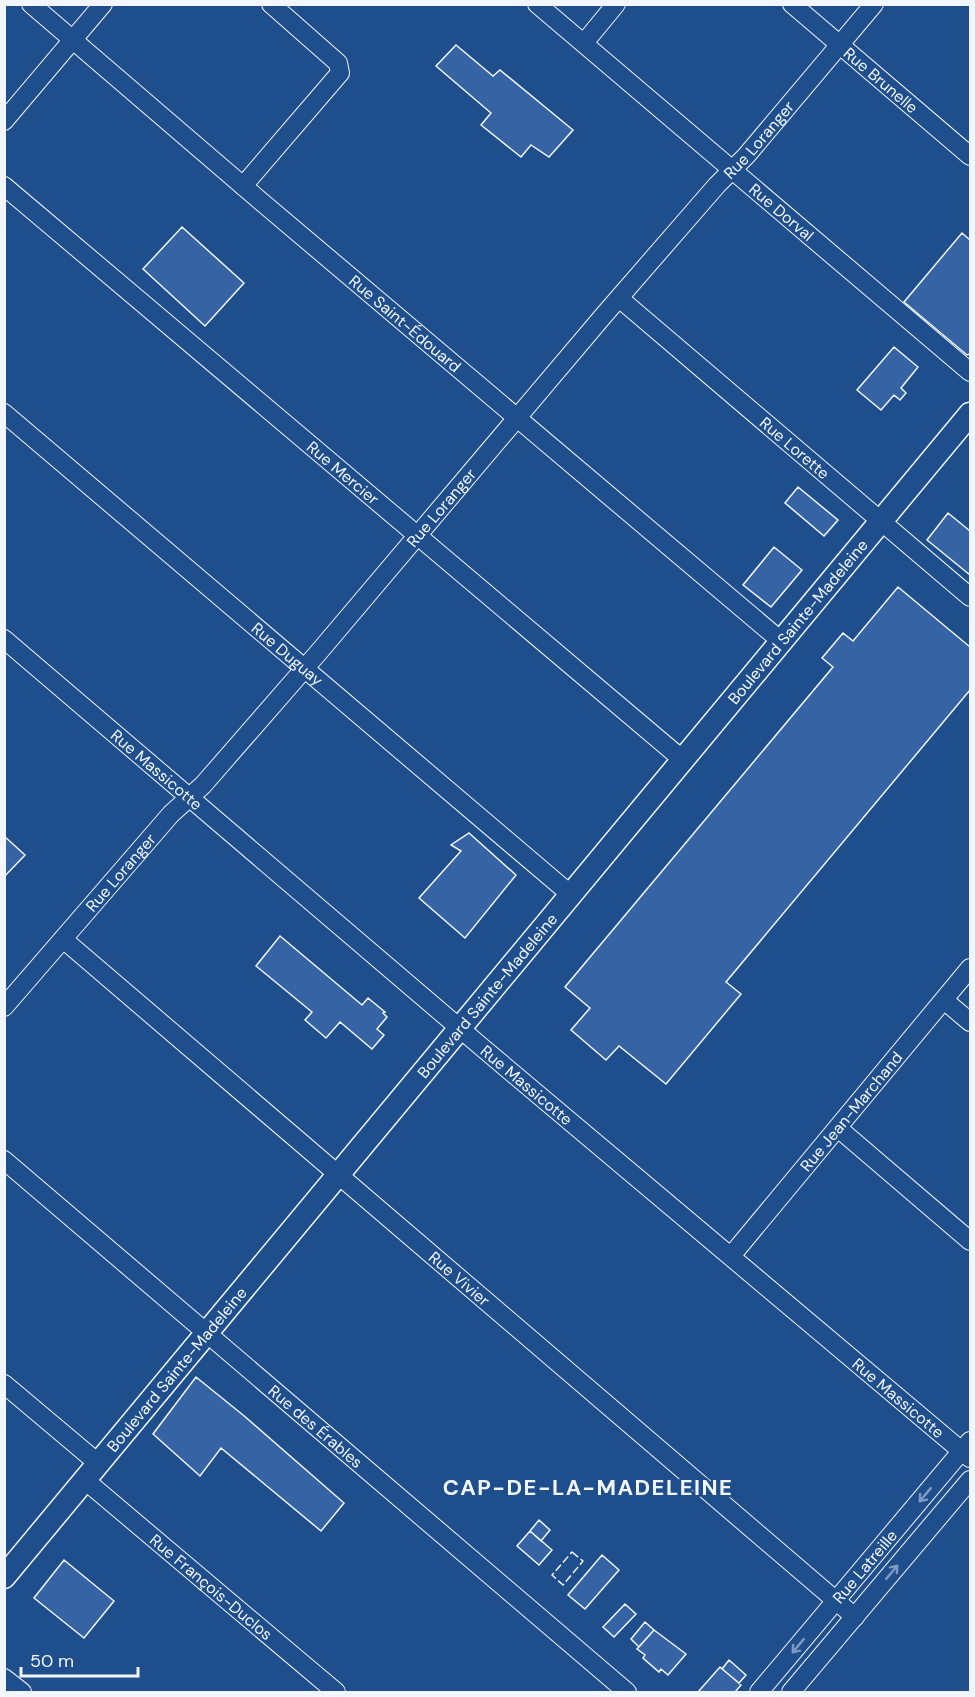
<svg xmlns="http://www.w3.org/2000/svg" width="975" height="1697" viewBox="0 0 975 1697" font-family="'DM Sans',sans-serif">
	<style>
		.building { fill: #3563a3; stroke: #f2f6ff; stroke-width: 1.5 }
		.lines { fill: none; stroke-linecap: round; stroke-linejoin: round }
		.minor-casing { stroke: #f2f6ff; stroke-width: 20 }
		.major-casing { stroke: #f2f6ff; stroke-width: 25 }
		.minor { stroke: #1f4e8c; stroke-width: 18 }
		.major { stroke: #1f4e8c; stroke-width: 22 }
		.fence { stroke: #f2f6ff; stroke-width: 1.5; stroke-dasharray: 8 3; stroke-linecap: butt }
		.oneway { stroke: #7e9ac0 }
		.labels { text-anchor: middle; stroke-width: 4.5; stroke-linejoin: round; paint-order: stroke }
		.street-label { font-size: 16px; fill: #f2f6ff; stroke: #1f4e8c }
		.district-label { font-size: 22px; font-weight: bold; letter-spacing: 1.5px; fill: #f2f6ff; stroke: #1f4e8c }
	</style>
	<rect width="100%" height="100%" fill="#1f4e8c"/>
	<path class="building" d="M 456,45 L 493,76 L 500,70 L 573,130 L 549,157 L 531,145 L 521,157 L 481,125 L 491,113 L 436,66 Z
		M 182,227 L 244,283 L 205,326 L 143,269 Z
		M 962,233 L 970,240 L 970,354 L 967,355 L 904,302 Z
		M 894,347 L 918,367 L 901,388 L 906,393 L 900,400 L 894,395 L 881,410 L 857,390 Z
		M 798,487 L 838,520 L 824,536 L 785,503 Z
		M 948,513 L 970,531 L 970,575 L 927,540 Z
		M 774,547 L 802,570 L 771,607 L 743,585 Z
		M 898,587 L 970,647 L 970,690 L 726,982 L 741,994 L 666,1084 L 619,1046 L 606,1060 L 571,1030 L 590,1008 L 565,987 L 833,667 L 822,658 L 843,633 L 853,641 Z
		M 469,833 L 516,875 L 465,938 L 419,898 L 461,851 L 451,845 Z
		M 4,836 L 25,855 L 4,877 Z
		M 280,936 L 362,1005 L 368,998 L 385,1012 L 383,1013 L 387,1017 L 377,1029 L 384,1035 L 372,1049 L 340,1022 L 326,1038 L 305,1020 L 312,1012 L 256,966 Z
		M 196,1377 L 243,1415 L 344,1503 L 321,1531 L 221,1448 L 200,1476 L 153,1434 Z
		M 539,1520 L 550,1530 L 541,1541 L 530,1531 Z
		M 530,1531 L 552,1550 L 539,1565 L 517,1546 Z
		M 602,1555 L 619,1570 L 585,1609 L 568,1595 Z
		M 64,1560 L 114,1601 L 84,1638 L 34,1598 Z
		M 625,1604 L 636,1614 L 614,1637 L 603,1627 Z
		M 645,1622 L 654,1630 L 639,1647 L 631,1639 Z
		M 654,1630 L 686,1654 L 668,1675 L 661,1669 L 659,1672 L 643,1658 L 645,1655 L 637,1649 Z
		M 729,1660 L 746,1675 L 739,1683 L 722,1669 Z
		M 720,1667 L 741,1685 L 735,1692 L 698,1692 Z"/>
	<g class="lines">
		<g class="minor-casing">
			<g id="minor">
				<path id="s1" d="M 31,4 L 257,198 L 781,641"/>
				<path id="s2" d="M 537,4 L 970,372"/>
				<path id="s3" d="M 792,4 L 970,156"/>
				<path d="M 584,43 L 616,4"/>
				<path d="M 4,121 L 103,4"/>
				<path id="s4" d="M 4,186 L 683,760"/>
				<path d="M 243,186 L 340,73 L 338,63 L 271,4"/>
				<path id="s5" d="M 619,298 L 970,597"/>
				<path id="s6" d="M 4,413 L 570,894"/>
				<path id="s7" d="M 4,639 L 484,1049 L 970,1458"/>
				<path id="s8" d="M 63,939 L 855,1617"/>
				<path d="M 944,1000 L 970,1022"/>
				<path id="s9" d="M 4,1007 L 171,814 L 203,785 L 318,653 L 604,315 L 717,185 L 746,156 L 874,4"/>
				<path d="M 838,1128 L 970,1241"/>
				<path id="s10" d="M 4,1160 L 627,1692"/>
				<path id="s11" d="M 731,1256 L 970,968"/>
				<path d="M 4,1384 L 99,1464"/>
				<path id="s12" d="M 86,1481 L 336,1692"/>
				<path d="M 4,1678 L 22,1692"/>
				<path id="s13" d="M 759,1692 L 970,1441"/>
				<path d="M 791,1692 L 970,1480"/>
			</g>
		</g>
		<g class="major-casing">
			<g id="major">
				<path id="s14" d="M 4,1577 L 970,414"/>
			</g>
		</g>
		<use href="#minor" class="minor"/>
		<use href="#major" class="major"/>
		<path class="fence" d="M 572,1552 L 583,1561 L 563,1585 L 552,1575 Z"/>
	</g>
	<defs><path id="oneway-shaft" d="M-6 0H5M1.5-3L5.5 0L1.5 3" fill="none" stroke-width="1.6" stroke-linecap="round" stroke-linejoin="round" transform="scale(1.5)"/></defs>
	<g class="oneway">
		<use href="#oneway-shaft" transform="translate(925 1495) rotate(130)"/>
		<use href="#oneway-shaft" transform="translate(892 1572) rotate(-50)"/>
		<use href="#oneway-shaft" transform="translate(798 1646) rotate(130)"/>
	</g>
	<g class="labels">
		<g class="street-label">
			<text dy="6" stroke="none"><textPath href="#s3" startOffset="117">Rue Brunelle</textPath></text>
			<text dy="6" stroke="none"><textPath href="#s9" startOffset="1150">Rue Loranger</textPath></text>
			<text dy="6" stroke="none"><textPath href="#s2" startOffset="321">Rue Dorval</textPath></text>
			<text dy="6" stroke="none"><textPath href="#s1" startOffset="492">Rue Saint-Édouard</textPath></text>
			<text dy="6" stroke="none"><textPath href="#s5" startOffset="231">Rue Lorette</textPath></text>
			<text dy="6" stroke="none"><textPath href="#s4" startOffset="444">Rue Mercier</textPath></text>
			<text dy="6" stroke="none"><textPath href="#s9" startOffset="664">Rue Loranger</textPath></text>
			<text dy="6" stroke="none"><textPath href="#s14" startOffset="1242">Boulevard Sainte-Madeleine</textPath></text>
			<text dy="6" stroke="none"><textPath href="#s6" startOffset="372">Rue Duguay</textPath></text>
			<text dy="6" stroke="none"><textPath href="#s7" startOffset="201">Rue Massicotte</textPath></text>
			<text dy="6" stroke="none"><textPath href="#s9" startOffset="178">Rue Loranger</textPath></text>
			<text dy="6" stroke="none"><textPath href="#s14" startOffset="756">Boulevard Sainte-Madeleine</textPath></text>
			<text dy="6" stroke="none"><textPath href="#s7" startOffset="687">Rue Massicotte</textPath></text>
			<text dy="6" stroke="none"><textPath href="#s11" startOffset="188">Rue Jean-Marchand</textPath></text>
			<text dy="6" stroke="none"><textPath href="#s8" startOffset="522">Rue Vivier</textPath></text>
			<text dy="6" stroke="none"><textPath href="#s14" startOffset="270">Boulevard Sainte-Madeleine</textPath></text>
			<text dy="6" stroke="none"><textPath href="#s7" startOffset="1173">Rue Massicotte</textPath></text>
			<text dy="6" stroke="none"><textPath href="#s10" startOffset="410">Rue des Érables</textPath></text>
			<text dy="6" stroke="none"><textPath href="#s13" startOffset="164">Rue Latreille</textPath></text>
			<text dy="6" stroke="none"><textPath href="#s12" startOffset="164">Rue François-Duclos</textPath></text>
		</g>
		<g class="district-label">
			<text x="588" y="1495">CAP-DE-LA-MADELEINE</text>
		</g>
	</g>
	<rect width="975" height="1697" fill="none" stroke="#f2f6ff" stroke-width="12"/>
	<path d="M21 1667v9h117v-9" fill="none" stroke="#f2f6ff" stroke-width="3"/>
	<text x="30" y="1667" font-size="18" fill="#f2f6ff" stroke="#1f4e8c" stroke-width="4.5" paint-order="stroke">50 m</text>
</svg>
